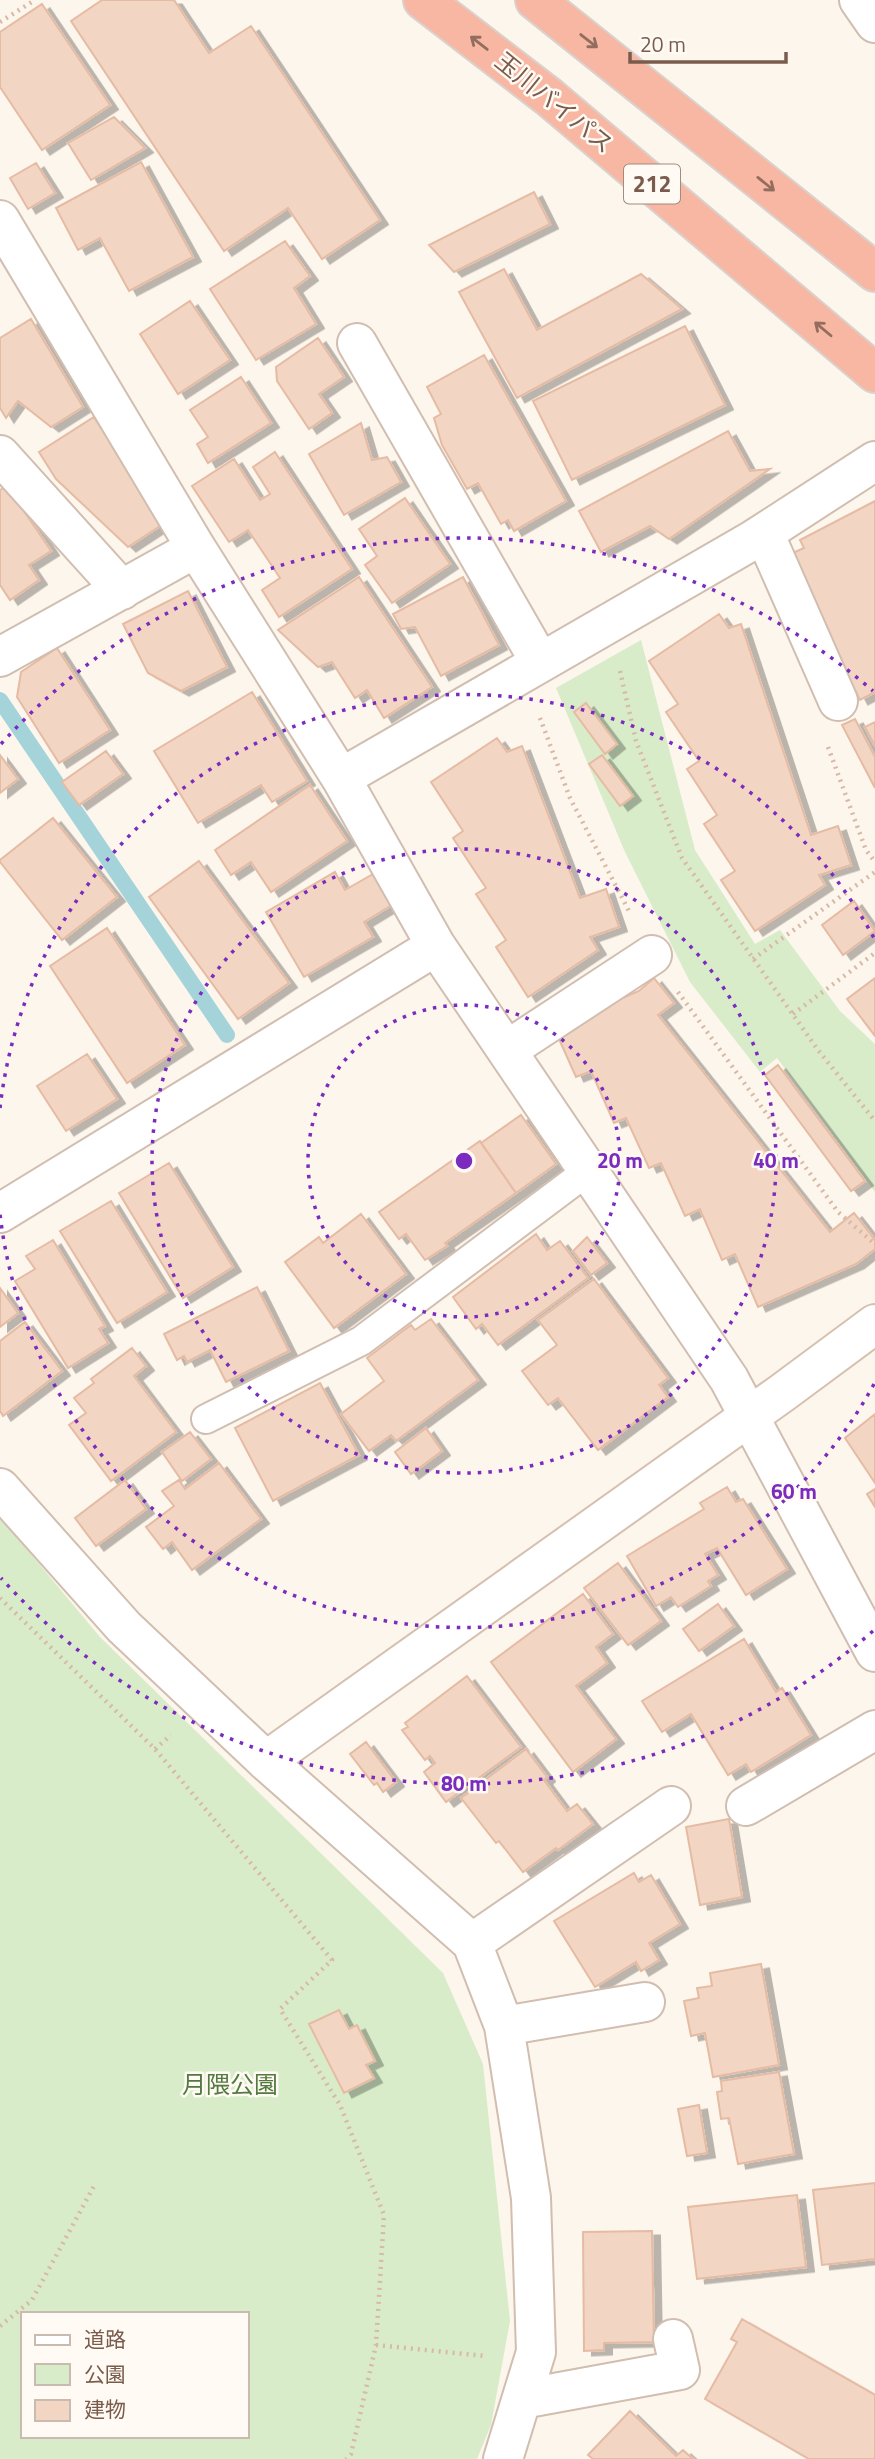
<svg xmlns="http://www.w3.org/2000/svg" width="875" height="2459" viewBox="0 0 875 2459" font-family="'Titillium Web','Noto Sans JP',sans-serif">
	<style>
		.green { fill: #d8ecc9; fill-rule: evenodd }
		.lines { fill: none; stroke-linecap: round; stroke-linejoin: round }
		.stream { stroke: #a5d3da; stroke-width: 16 }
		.building { fill: #f3d5c3; stroke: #e6bba3; stroke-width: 2; filter: url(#shadow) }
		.lane-casing { stroke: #d1beb0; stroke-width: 32 }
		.street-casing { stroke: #d1beb0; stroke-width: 42 }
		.secondary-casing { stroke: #d6c0b0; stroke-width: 42 }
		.highway-casing { stroke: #dad1cd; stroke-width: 42 }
		.path { stroke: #d9b8a5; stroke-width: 4.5; stroke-dasharray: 2 5; stroke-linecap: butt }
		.lane { stroke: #fff; stroke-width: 28 }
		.street { stroke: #fff; stroke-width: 38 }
		.secondary { stroke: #fff; stroke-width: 38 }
		.highway { stroke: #f7b7a3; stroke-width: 38 }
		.oneway { stroke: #936e5e }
		.ring { fill: none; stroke: #7b2cbf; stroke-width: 3.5; stroke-dasharray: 3.5 7 }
		.labels { text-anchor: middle; stroke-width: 5; stroke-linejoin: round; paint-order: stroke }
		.shield { fill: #fffaf3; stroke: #a28b7f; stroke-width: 2 }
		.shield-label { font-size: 23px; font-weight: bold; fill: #7a5c4d }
		.street-label { font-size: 24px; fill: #7a5c4d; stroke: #fffaf3 }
		.park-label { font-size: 24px; fill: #537a41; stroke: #fffaf3 }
		.centre { fill: #7b2cbf; stroke: #fffaf3; stroke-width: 3.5 }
		.ring-label { font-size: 21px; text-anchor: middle; font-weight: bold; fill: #7b2cbf; stroke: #fffaf3; stroke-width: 5; stroke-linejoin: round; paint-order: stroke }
	</style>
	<defs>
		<filter id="shadow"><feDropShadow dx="8" dy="4.5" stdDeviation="0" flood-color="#0004"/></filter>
	</defs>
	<rect width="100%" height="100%" fill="#fdf6ec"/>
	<path class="green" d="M 641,640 L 695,850 L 755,944 L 780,930 L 840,1011 L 875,1044 L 875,1192 L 777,1058 L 760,1072 L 690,982 L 625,852 L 556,688 Z
		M 0,1517 L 100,1637 L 443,1973 L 483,2064 L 510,2321 L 491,2425 L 477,2459 L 0,2459 ZM 23,2314 L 247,2314 L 247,2436 L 23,2436 Z"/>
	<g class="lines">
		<path class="stream" d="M 0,700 L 227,1035"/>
	</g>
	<path class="building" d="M 102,0 L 174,0 L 209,53 L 251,26 L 380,220 L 322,259 L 288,208 L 224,251 L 71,21 Z
		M 42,4 L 110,105 L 42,150 L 0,87 L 0,32 Z
		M 114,117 L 145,148 L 91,180 L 68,143 Z
		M 141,162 L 193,257 L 129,291 L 100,238 L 78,250 L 56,208 Z
		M 36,163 L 55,193 L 28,209 L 10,178 Z
		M 534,192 L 550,224 L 454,272 L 429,245 Z
		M 285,241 L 310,276 L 294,288 L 316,324 L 256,360 L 210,289 Z
		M 504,269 L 537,330 L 641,274 L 682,309 L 517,398 L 459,292 Z
		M 190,301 L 230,360 L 178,394 L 140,334 Z
		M 31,319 L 83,407 L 51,427 L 18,401 L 6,418 L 0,408 L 0,338 Z
		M 685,326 L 725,405 L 572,480 L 533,401 Z
		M 318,338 L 344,377 L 319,394 L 332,413 L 309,429 L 277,381 L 276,367 Z
		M 484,355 L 566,501 L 514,531 L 508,520 L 501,524 L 478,483 L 467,489 L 442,445 L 434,418 L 441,414 L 427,387 Z
		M 241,377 L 271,423 L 208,463 L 197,444 L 208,437 L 190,410 Z
		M 94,417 L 163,524 L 128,547 L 56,479 L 39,452 Z
		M 361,423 L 372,460 L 387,457 L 401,482 L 344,515 L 309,454 Z
		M 728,431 L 750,471 L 770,469 L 669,539 L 650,526 L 601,552 L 579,511 Z
		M 275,452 L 352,569 L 279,617 L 262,590 L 280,578 L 248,530 L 229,542 L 192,486 L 234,459 L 260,500 L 270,494 L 253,467 Z
		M 7,486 L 51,551 L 29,565 L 39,580 L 10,600 L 0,585 L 0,490 Z
		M 405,498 L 450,564 L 392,603 L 365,565 L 377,556 L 359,529 Z
		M 875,501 L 875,692 L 860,700 L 786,556 L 804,548 L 800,540 Z
		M 359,577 L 432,687 L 384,718 L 367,690 L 355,698 L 332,662 L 318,667 L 278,630 Z
		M 463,577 L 499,645 L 441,676 L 415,627 L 401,629 L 393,614 Z
		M 188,591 L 227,667 L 181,691 L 148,673 L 123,624 Z
		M 719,614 L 729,628 L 741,624 L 811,835 L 838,826 L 851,865 L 819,875 L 825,885 L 755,931 L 721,880 L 735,871 L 704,824 L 717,815 L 687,769 L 699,761 L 666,712 L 678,704 L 649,661 Z
		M 57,648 L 110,730 L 59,763 L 17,697 L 21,672 Z
		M 252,692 L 307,781 L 272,802 L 261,785 L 198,823 L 154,751 Z
		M 586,703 L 617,744 L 605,754 L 574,712 Z
		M 855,719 L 875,757 L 875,788 L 842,725 Z
		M 875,722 L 875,746 L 865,727 Z
		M 497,738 L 507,752 L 522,746 L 580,898 L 606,889 L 619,927 L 590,937 L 598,950 L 528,997 L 496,947 L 506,940 L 476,894 L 486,888 L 453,838 L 463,831 L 431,782 Z
		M 106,751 L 123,774 L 79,805 L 62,782 Z
		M 0,755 L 18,779 L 0,793 Z
		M 602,755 L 633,796 L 620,806 L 589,764 Z
		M 310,785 L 347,841 L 271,892 L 251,862 L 231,875 L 215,850 Z
		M 53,818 L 117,897 L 62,940 L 0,862 L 0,860 Z
		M 199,861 L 289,983 L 238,1019 L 149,897 Z
		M 335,872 L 345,890 L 373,874 L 392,905 L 364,922 L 373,937 L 304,977 L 266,912 Z
		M 854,901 L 875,931 L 843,955 L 822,925 Z
		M 107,928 L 185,1045 L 127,1083 L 50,966 Z
		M 654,978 L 674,1003 L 658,1015 L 830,1232 L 854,1213 L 875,1240 L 875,1249 L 856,1264 L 758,1307 L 735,1254 L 722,1260 L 700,1209 L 685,1216 L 661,1163 L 649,1168 L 626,1118 L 614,1123 L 591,1071 L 576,1077 L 554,1028 L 639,991 Z
		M 875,978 L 875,1036 L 847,999 Z
		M 87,1054 L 117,1099 L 66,1131 L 37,1086 Z
		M 778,1065 L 865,1181 L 851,1191 L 765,1075 Z
		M 521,1115 L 556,1164 L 516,1193 L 481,1143 Z
		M 480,1141 L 516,1193 L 445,1243 L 447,1246 L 425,1260 L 406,1234 L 399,1239 L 379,1212 Z
		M 169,1163 L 233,1267 L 183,1298 L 119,1193 Z
		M 111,1201 L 167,1292 L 117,1323 L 60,1231 Z
		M 361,1214 L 406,1274 L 334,1328 L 285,1262 L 319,1237 L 323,1243 Z
		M 536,1234 L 547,1250 L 560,1241 L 588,1278 L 498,1345 L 482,1324 L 476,1329 L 453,1297 Z
		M 587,1237 L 607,1263 L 591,1275 L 573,1251 Z
		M 53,1240 L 105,1326 L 99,1329 L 108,1343 L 68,1368 L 15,1281 L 35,1269 L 26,1256 Z
		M 594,1279 L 668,1378 L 659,1385 L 668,1397 L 598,1450 L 558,1398 L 548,1405 L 522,1371 L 557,1345 L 538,1320 Z
		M 257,1287 L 289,1351 L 226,1382 L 210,1350 L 187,1362 L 184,1356 L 177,1360 L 164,1334 Z
		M 0,1288 L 18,1313 L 0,1327 Z
		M 431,1319 L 478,1380 L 396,1441 L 391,1435 L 369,1451 L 341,1414 L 384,1381 L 367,1358 L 411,1325 L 415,1330 Z
		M 25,1322 L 62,1371 L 3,1416 L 0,1411 L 0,1341 Z
		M 132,1348 L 146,1366 L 134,1376 L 176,1432 L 111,1481 L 69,1425 L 86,1413 L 74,1398 L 94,1383 L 91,1379 Z
		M 320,1383 L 359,1455 L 273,1501 L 235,1428 Z
		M 875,1414 L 875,1483 L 845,1438 Z
		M 426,1428 L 442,1451 L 411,1474 L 395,1452 Z
		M 190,1432 L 211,1459 L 182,1481 L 162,1452 Z
		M 219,1463 L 261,1519 L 192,1570 L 172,1542 L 163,1549 L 146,1527 L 174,1506 L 162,1491 L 179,1480 L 185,1489 Z
		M 125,1480 L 146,1509 L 96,1546 L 75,1518 Z
		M 727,1487 L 736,1502 L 743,1499 L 787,1569 L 746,1595 L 717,1548 L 705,1554 L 718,1575 L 708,1581 L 711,1586 L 678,1607 L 671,1597 L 656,1606 L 627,1556 L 704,1509 L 700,1503 Z
		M 875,1489 L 875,1507 L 867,1494 Z
		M 618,1563 L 661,1621 L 628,1645 L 584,1588 Z
		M 583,1594 L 613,1634 L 596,1647 L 607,1663 L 576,1686 L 616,1739 L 573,1772 L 491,1662 Z
		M 718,1604 L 734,1626 L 699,1651 L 683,1629 Z
		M 744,1639 L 776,1692 L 782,1688 L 811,1735 L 751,1772 L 746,1764 L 728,1775 L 691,1714 L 662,1732 L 642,1701 Z
		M 467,1676 L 521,1747 L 446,1802 L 424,1772 L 435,1763 L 430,1756 L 425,1760 L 402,1730 L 408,1727 L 405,1723 Z
		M 366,1742 L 396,1782 L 383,1792 L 377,1783 L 374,1785 L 350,1754 Z
		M 526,1749 L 547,1777 L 544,1780 L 567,1811 L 577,1804 L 593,1824 L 558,1850 L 556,1848 L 523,1872 L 499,1841 L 496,1843 L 461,1798 Z
		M 729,1819 L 742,1897 L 700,1905 L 686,1827 Z
		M 634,1873 L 639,1882 L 651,1875 L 680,1924 L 649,1943 L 659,1960 L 641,1971 L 636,1962 L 595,1987 L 554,1921 Z
		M 761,1964 L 779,2065 L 713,2077 L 705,2033 L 691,2036 L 684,2001 L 699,1998 L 697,1988 L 712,1986 L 710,1973 Z
		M 339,2010 L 349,2029 L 357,2025 L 375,2061 L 366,2065 L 374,2078 L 344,2093 L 309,2024 Z
		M 779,2072 L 794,2154 L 738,2164 L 729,2118 L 721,2119 L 717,2092 L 722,2091 L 721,2081 Z
		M 699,2105 L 707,2153 L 687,2156 L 678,2109 Z
		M 875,2183 L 875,2259 L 822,2265 L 813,2190 Z
		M 797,2195 L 806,2267 L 697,2279 L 688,2207 Z
		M 652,2231 L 654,2342 L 604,2343 L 604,2350 L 584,2351 L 583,2232 Z
		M 742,2319 L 875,2395 L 875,2459 L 809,2459 L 705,2399 L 737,2342 L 731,2339 Z
		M 630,2411 L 676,2456 L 683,2450 L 693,2459 L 593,2459 L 588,2455 Z"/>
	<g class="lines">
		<g class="lane-casing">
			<path id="lane" d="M 206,1419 L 361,1341 L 589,1170"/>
		</g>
		<g class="street-casing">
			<path id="street" d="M 859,0 L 875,23
				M 0,220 L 196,548 L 341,778 L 436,946 L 729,1379 L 875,1652
				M 357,343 L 540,662
				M 0,455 L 122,590
				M 764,533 L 838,701
				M 0,657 L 196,548
				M 341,778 L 753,540 L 875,461
				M 507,1050 L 652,955
				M 0,1213 L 436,946
				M 0,1488 L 124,1627 L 266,1761 L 472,1943 L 504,2026 L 531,2198 L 536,2352 L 503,2459
				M 746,1806 L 875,1730
				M 472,1943 L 671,1806
				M 504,2026 L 645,2002
				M 522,2399 L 680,2370 L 673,2339"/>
		</g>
		<g class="secondary-casing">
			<path id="secondary" d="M 266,1761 L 782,1393 L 875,1324"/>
		</g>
		<g class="highway-casing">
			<path id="highway" d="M 423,0 L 549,97 L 875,373
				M 535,0 L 875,272"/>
		</g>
		<path class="path" d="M 0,22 L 35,0
			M 620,671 L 636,741 L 682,858 L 818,1050 L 875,1121
			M 540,718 L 570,798 L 630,913
			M 828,747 L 866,850 L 875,862
			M 753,959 L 875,872
			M 678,992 L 838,1212 L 875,1244
			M 793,1014 L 875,953
			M 0,1598 L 155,1749 L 332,1960 L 280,2009 L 340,2105 L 384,2215 L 376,2345 L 351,2454 L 346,2459
			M 155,1749 L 171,1735
			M 0,2326 L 32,2300 L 94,2186
			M 376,2345 L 485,2356"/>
		<use href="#lane" class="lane"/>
		<use href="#street" class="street"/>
		<use href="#secondary" class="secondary"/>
		<use href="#highway" class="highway"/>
	</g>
	<defs><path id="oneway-shaft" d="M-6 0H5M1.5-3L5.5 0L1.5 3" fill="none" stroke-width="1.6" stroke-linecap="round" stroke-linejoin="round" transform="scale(1.75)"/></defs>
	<g class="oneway">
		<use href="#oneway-shaft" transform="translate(589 41) rotate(38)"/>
		<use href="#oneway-shaft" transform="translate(479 43) rotate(-142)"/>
		<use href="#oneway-shaft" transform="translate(766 184) rotate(39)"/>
		<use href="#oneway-shaft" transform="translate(823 329) rotate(-140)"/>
	</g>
	<g class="ring">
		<circle cx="464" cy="1161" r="156"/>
		<circle cx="464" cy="1161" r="312"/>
		<path d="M874 1384A467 467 0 0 1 0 1214M0 1108A467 467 0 0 1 874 938"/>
		<path d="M873 1631A623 623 0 0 1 1 1578M1 744A623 623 0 0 1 873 691"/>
	</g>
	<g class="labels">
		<rect class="shield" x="624" y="164.5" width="56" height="39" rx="5"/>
		<g class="shield-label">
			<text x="652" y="192">212</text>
		</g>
		<g class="street-label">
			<text transform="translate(554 103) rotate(39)" y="8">玉川バイパス</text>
		</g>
		<g class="park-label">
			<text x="230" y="2093">月隈公園</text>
		</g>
	</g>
	<circle cx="464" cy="1161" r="10" class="centre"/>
	<g class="ring-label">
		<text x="620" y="1168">20 m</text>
		<text x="776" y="1168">40 m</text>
		<text x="794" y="1499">60 m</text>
		<text x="464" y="1791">80 m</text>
	</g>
	<rect x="21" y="2312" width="228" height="126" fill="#fffaf3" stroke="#cabbb1" stroke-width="2"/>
	<rect x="35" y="2335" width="35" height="10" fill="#ffffff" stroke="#cabbb1" stroke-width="2"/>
	<text x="84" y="2347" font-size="21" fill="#7a5c4d">道路</text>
	<rect x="35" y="2364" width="35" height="21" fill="#d8ecc9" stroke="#cabbb1" stroke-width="2"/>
	<text x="84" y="2382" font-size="21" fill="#7a5c4d">公園</text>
	<rect x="35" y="2400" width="35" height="21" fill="#f3d5c3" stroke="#cabbb1" stroke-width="2"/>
	<text x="84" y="2417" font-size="21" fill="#7a5c4d">建物</text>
	<path d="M630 52v10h156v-10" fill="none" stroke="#7a5c4d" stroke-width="3.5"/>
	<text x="640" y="52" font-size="21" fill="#7a5c4d" stroke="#fffaf3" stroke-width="5" paint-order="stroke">20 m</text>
</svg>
